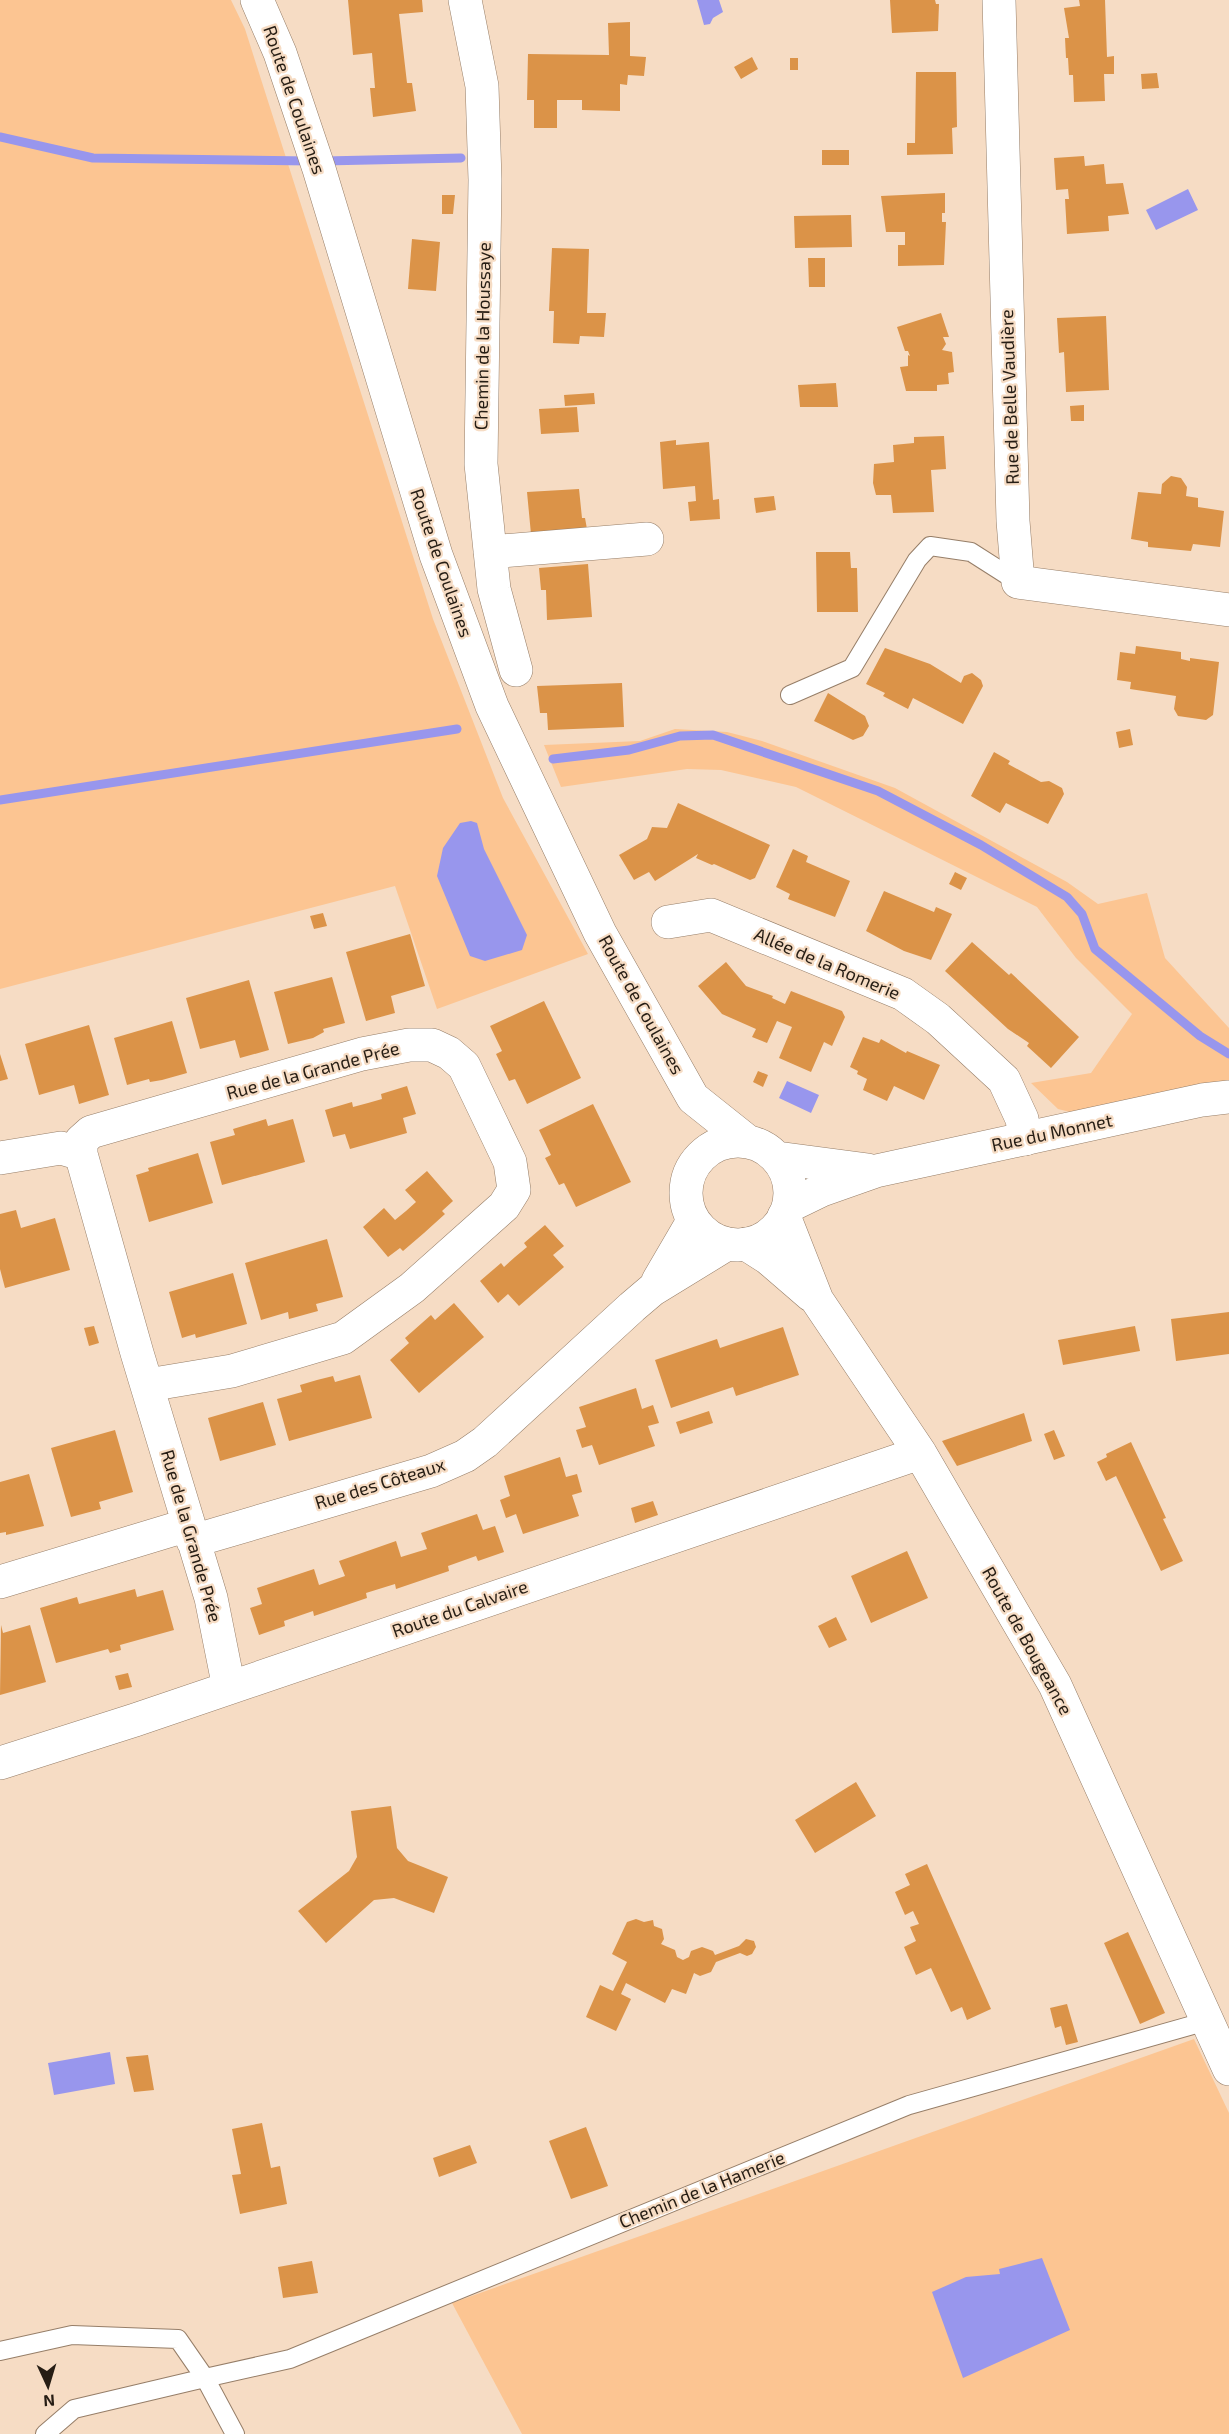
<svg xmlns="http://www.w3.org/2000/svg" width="1229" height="2434" viewBox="0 0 1229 2434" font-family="'Exo 2',sans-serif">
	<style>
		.green { fill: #fcc592 }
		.water { fill: #9896ed }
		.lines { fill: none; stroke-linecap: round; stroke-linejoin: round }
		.stream { stroke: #9896ed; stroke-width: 9 }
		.building { fill: #db9348 }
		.service-casing { stroke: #967e68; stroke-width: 20 }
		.minor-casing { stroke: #967e68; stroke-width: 34 }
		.tertiary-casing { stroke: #967e68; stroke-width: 34 }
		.service { stroke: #fff; stroke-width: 18 }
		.minor { stroke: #fff; stroke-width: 33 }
		.tertiary { stroke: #fff; stroke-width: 33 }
		.labels { text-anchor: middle; stroke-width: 4.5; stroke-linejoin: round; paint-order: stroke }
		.street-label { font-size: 18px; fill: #261d14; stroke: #f6dcc4 }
	</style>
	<rect width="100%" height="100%" fill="#f6dcc4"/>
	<path class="green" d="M 0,0 L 231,0 L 245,29 L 433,619 L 503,798 L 588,954 L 437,1009 L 395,886 L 0,989 Z
		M 675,729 L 727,732 L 762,741 L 895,788 L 1067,882 L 1098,904 L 1147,893 L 1165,958 L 1229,1028 L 1229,1088 L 1086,1116 L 1058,1109 L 1031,1083 L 1091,1073 L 1132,1014 L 1076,958 L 1037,907 L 796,787 L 721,770 L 687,769 L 561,787 L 544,745 L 640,741 Z
		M 1194,2039 L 1229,2113 L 1229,2434 L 522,2434 L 452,2303 Z"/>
	<path class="water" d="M 697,0 L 719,0 L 723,12 L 713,18 L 710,24 L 704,25 Z
		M 1188,189 L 1198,210 L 1156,230 L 1146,210 Z
		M 471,821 L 477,823 L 484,849 L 527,935 L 522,950 L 485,961 L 470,956 L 437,876 L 443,848 L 460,823 Z
		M 787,1081 L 819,1095 L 811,1113 L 779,1098 Z
		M 110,2052 L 115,2084 L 54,2095 L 48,2063 Z
		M 1042,2258 L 1070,2330 L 963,2378 L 932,2292 L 966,2277 L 1000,2274 L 999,2269 Z"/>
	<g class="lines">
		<path class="stream" d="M 0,137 L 93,158 L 310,161
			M 324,161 L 461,158
			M 553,759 L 629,750 L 680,736 L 713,735 L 878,791 L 981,845 L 1067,897 L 1082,914 L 1095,949 L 1200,1036 L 1229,1054
			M 0,800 L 457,729"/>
	</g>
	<path class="building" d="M 348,0 L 422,0 L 423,12 L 399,14 L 407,83 L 412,83 L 416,111 L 373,117 L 370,88 L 375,88 L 372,53 L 353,55 Z
		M 890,0 L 935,0 L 936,4 L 939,4 L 938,31 L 892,33 Z
		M 1079,0 L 1105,0 L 1107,57 L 1114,56 L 1114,74 L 1104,74 L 1105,101 L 1074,102 L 1073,75 L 1069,75 L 1068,58 L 1066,58 L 1065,38 L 1069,38 L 1064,8 L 1080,6 Z
		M 630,22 L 630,56 L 646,57 L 644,76 L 628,75 L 627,85 L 620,84 L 620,111 L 582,110 L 582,100 L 557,100 L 557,128 L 534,128 L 534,100 L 527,100 L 528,54 L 609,55 L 608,23 Z
		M 752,57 L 758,69 L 741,79 L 734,67 Z
		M 790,58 L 798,58 L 798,70 L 790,70 Z
		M 916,72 L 956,72 L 957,127 L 952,128 L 953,154 L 907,155 L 907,143 L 915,143 Z
		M 1157,73 L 1159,88 L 1142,89 L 1141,74 Z
		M 822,150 L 849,150 L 849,165 L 822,165 Z
		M 1084,156 L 1085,166 L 1104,164 L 1106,184 L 1123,183 L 1129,214 L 1108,216 L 1109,231 L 1067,234 L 1065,199 L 1069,199 L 1068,189 L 1056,190 L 1054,158 Z
		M 945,193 L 945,213 L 942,213 L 942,222 L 946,222 L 944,265 L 898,266 L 898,245 L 905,245 L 905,232 L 886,232 L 881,196 Z
		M 442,195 L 455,195 L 453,214 L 442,214 Z
		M 851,215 L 852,247 L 795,248 L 794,216 Z
		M 412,239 L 440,242 L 436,291 L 408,289 Z
		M 552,248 L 589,249 L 587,313 L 606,313 L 604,337 L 580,336 L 579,344 L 553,343 L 554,311 L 549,311 Z
		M 808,258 L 825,258 L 825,287 L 809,287 Z
		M 941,313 L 949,337 L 943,337 L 946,344 L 942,350 L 952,352 L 954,372 L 948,373 L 949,384 L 937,385 L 937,391 L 906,391 L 900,367 L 908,366 L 908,355 L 910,356 L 908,351 L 905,351 L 897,327 Z
		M 1106,316 L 1109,390 L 1066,392 L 1064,352 L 1059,353 L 1057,318 Z
		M 836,383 L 838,407 L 800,407 L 798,385 Z
		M 594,393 L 595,404 L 565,406 L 564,395 Z
		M 1084,405 L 1084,421 L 1071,421 L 1070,406 Z
		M 577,407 L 579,432 L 541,434 L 539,409 Z
		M 944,436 L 946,469 L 931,470 L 934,512 L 893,513 L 891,495 L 876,495 L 873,483 L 874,464 L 894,462 L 893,445 L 914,443 L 914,437 Z
		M 676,440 L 676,445 L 709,442 L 713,500 L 719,499 L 720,519 L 690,521 L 688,502 L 696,501 L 695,486 L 663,489 L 660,442 Z
		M 1171,476 L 1181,478 L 1187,487 L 1186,496 L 1198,498 L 1198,507 L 1224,511 L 1220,547 L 1193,544 L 1191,551 L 1148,547 L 1148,542 L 1131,539 L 1138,492 L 1161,494 L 1162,484 Z
		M 579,489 L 582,518 L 585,518 L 587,529 L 531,534 L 527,492 Z
		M 774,496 L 776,510 L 756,513 L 754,498 Z
		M 816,552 L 850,552 L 851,568 L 857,568 L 858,612 L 817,612 Z
		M 588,564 L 592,617 L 547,620 L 546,590 L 541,590 L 539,568 Z
		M 1136,646 L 1181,652 L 1181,659 L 1190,661 L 1190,658 L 1219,662 L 1213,715 L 1206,720 L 1178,716 L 1174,709 L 1176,696 L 1130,689 L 1131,682 L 1117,680 L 1120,652 L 1135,654 Z
		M 885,648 L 930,664 L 961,683 L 964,676 L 972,673 L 981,680 L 983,686 L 963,724 L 913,698 L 908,709 L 883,696 L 885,693 L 866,684 Z
		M 622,683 L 624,727 L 548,730 L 547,713 L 540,713 L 537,686 Z
		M 828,693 L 865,716 L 869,726 L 863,736 L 853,740 L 814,721 Z
		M 1130,729 L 1133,745 L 1119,748 L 1116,732 Z
		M 994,752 L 1010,761 L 1008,764 L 1041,782 L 1049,781 L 1062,788 L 1064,794 L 1048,824 L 1006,803 L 1000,813 L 971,796 Z
		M 678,803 L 770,845 L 755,878 L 750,880 L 714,864 L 712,865 L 696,858 L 698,854 L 655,881 L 649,872 L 634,880 L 619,855 L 647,839 L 652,827 L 667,828 Z
		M 793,849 L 808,856 L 806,862 L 850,881 L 835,917 L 788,899 L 790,894 L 776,887 Z
		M 955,872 L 967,878 L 961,890 L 949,884 Z
		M 884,891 L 934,912 L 936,907 L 952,914 L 931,960 L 904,951 L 866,931 Z
		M 323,913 L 327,926 L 314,929 L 310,916 Z
		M 410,934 L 425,986 L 391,996 L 395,1013 L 366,1021 L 346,952 Z
		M 972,942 L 1009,975 L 1011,973 L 1079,1037 L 1051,1068 L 1027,1046 L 1029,1043 L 1008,1029 L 945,971 Z
		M 726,962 L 746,986 L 773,996 L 772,998 L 785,1004 L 791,991 L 842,1011 L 845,1017 L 832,1046 L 824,1042 L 811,1072 L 779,1058 L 792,1027 L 777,1021 L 767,1043 L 752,1037 L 756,1029 L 722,1014 L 698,986 Z
		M 332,977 L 345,1023 L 323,1029 L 324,1032 L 313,1038 L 288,1044 L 274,992 Z
		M 249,980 L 269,1050 L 240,1058 L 235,1040 L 200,1049 L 186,998 Z
		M 544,1001 L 581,1078 L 527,1104 L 515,1079 L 509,1081 L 496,1054 L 502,1051 L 490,1026 Z
		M 172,1021 L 187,1073 L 162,1080 L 150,1082 L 149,1079 L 127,1085 L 114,1038 Z
		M 89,1025 L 109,1095 L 79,1104 L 74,1085 L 39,1095 L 25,1044 Z
		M 863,1037 L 879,1043 L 881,1039 L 906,1053 L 907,1051 L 940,1065 L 924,1100 L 894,1086 L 887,1101 L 863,1090 L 867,1079 L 857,1074 L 858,1071 L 850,1067 Z
		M 0,1054 L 8,1079 L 0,1081 Z
		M 758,1071 L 768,1075 L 763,1087 L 753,1082 Z
		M 407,1086 L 416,1114 L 403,1118 L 407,1133 L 350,1149 L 345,1134 L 333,1137 L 325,1110 L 352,1102 L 353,1107 L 368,1103 L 382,1099 L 381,1094 Z
		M 593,1104 L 631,1182 L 576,1207 L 564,1183 L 559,1185 L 545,1158 L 551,1155 L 539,1130 Z
		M 266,1119 L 268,1126 L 293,1119 L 305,1162 L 222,1185 L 210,1142 L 235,1135 L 233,1129 Z
		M 198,1153 L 213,1203 L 149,1222 L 136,1175 L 149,1171 L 148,1168 Z
		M 427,1171 L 453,1201 L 442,1211 L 445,1214 L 424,1233 L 403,1251 L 400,1248 L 388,1257 L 363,1227 L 384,1208 L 395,1220 L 406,1211 L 416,1202 L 405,1190 Z
		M 16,1210 L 21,1228 L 55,1218 L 70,1270 L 5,1288 L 0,1269 L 0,1214 Z
		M 545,1225 L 564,1246 L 553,1255 L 564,1267 L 519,1306 L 508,1294 L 498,1303 L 480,1281 L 501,1263 L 504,1267 L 515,1257 L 527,1247 L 524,1243 Z
		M 327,1239 L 343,1297 L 316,1304 L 318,1311 L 289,1319 L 288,1312 L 261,1320 L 245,1263 Z
		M 233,1273 L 247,1324 L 196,1338 L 195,1334 L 182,1338 L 169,1292 Z
		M 454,1303 L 484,1337 L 419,1393 L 390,1360 L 409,1343 L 405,1338 L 431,1315 L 435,1320 Z
		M 1229,1312 L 1229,1354 L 1176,1361 L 1171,1319 Z
		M 94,1326 L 99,1343 L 89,1346 L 84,1328 Z
		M 1135,1326 L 1140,1351 L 1063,1365 L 1058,1340 Z
		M 783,1327 L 799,1375 L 736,1396 L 733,1387 L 671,1408 L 655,1360 L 717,1339 L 720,1348 Z
		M 360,1375 L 372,1418 L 289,1441 L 277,1399 L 302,1392 L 300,1385 L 317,1380 L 333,1376 L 335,1382 Z
		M 636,1388 L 642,1409 L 653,1405 L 659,1423 L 648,1426 L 655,1446 L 599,1465 L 592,1445 L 582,1448 L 576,1430 L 586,1427 L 579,1407 Z
		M 263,1402 L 276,1445 L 220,1461 L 208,1418 Z
		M 709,1411 L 713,1423 L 680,1434 L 676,1422 Z
		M 1024,1413 L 1032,1441 L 957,1466 L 942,1441 Z
		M 115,1430 L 133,1492 L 99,1502 L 101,1509 L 71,1517 L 51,1448 Z
		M 1054,1430 L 1065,1456 L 1054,1460 L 1044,1434 Z
		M 1131,1442 L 1166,1518 L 1163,1519 L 1183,1561 L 1161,1571 L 1116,1476 L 1106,1481 L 1097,1462 L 1107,1457 L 1106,1454 Z
		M 560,1457 L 566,1477 L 577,1474 L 582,1492 L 572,1495 L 579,1516 L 523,1534 L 516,1514 L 506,1518 L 500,1500 L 510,1496 L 504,1476 Z
		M 29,1474 L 44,1526 L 6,1535 L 6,1532 L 0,1533 L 0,1482 Z
		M 653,1501 L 658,1515 L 635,1523 L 631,1508 Z
		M 477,1514 L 483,1530 L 495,1526 L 504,1552 L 478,1561 L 476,1556 L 448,1566 L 449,1571 L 396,1589 L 395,1584 L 366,1593 L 367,1598 L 314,1616 L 313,1611 L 284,1621 L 285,1626 L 259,1635 L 250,1608 L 262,1604 L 257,1588 L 314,1569 L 319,1585 L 345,1576 L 339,1561 L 396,1541 L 401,1557 L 427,1549 L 421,1533 Z
		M 907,1551 L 928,1598 L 871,1623 L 851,1576 Z
		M 135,1589 L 137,1597 L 163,1590 L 174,1630 L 120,1645 L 121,1650 L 110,1653 L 108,1649 L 56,1663 L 40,1608 L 77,1597 L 79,1604 Z
		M 836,1617 L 847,1640 L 829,1648 L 818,1626 Z
		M 1,1625 L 3,1633 L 30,1625 L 46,1682 L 0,1695 Z
		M 128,1673 L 132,1687 L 119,1690 L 115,1676 Z
		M 856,1782 L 876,1816 L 815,1853 L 795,1820 Z
		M 391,1806 L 397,1848 L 408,1861 L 448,1877 L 434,1913 L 394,1898 L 374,1900 L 326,1943 L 298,1911 L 349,1871 L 357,1857 L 351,1811 Z
		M 927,1864 L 991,2009 L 967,2020 L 962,2007 L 951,2012 L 931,1968 L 916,1975 L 904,1947 L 916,1941 L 910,1927 L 919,1924 L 913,1911 L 905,1915 L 895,1892 L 910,1885 L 905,1874 Z
		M 636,1919 L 644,1922 L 653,1920 L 654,1926 L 662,1929 L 664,1939 L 661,1944 L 675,1950 L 677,1957 L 683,1960 L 689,1957 L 691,1951 L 702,1947 L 713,1951 L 715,1955 L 739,1946 L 746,1939 L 754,1941 L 756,1947 L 752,1954 L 747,1956 L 740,1953 L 716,1962 L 711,1972 L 700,1976 L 694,1973 L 686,1994 L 672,1989 L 665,2003 L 626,1983 L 621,1994 L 631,1999 L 616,2031 L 586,2017 L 600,1985 L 613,1991 L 627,1962 L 612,1954 L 627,1922 Z
		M 1128,1932 L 1165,2013 L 1140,2024 L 1104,1943 Z
		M 1067,2004 L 1078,2042 L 1066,2045 L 1061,2026 L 1055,2028 L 1050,2008 Z
		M 148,2055 L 154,2090 L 134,2092 L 126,2057 Z
		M 262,2123 L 271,2168 L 280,2166 L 287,2204 L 240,2214 L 232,2175 L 241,2174 L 232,2129 Z
		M 586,2127 L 608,2186 L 571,2199 L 549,2141 Z
		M 470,2145 L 477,2163 L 439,2177 L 433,2158 Z
		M 312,2261 L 318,2293 L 283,2298 L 278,2267 Z"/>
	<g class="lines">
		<g class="service-casing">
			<path id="service" d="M 790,695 L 852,668 L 917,560 L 930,546 L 971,552 L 1018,582
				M 0,2351 L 72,2335 L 178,2339 L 205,2378 L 74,2409 L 45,2434
				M 235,2434 L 205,2378 L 290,2359 L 909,2105 L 1207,2021"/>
		</g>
		<g class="minor-casing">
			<path id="minor" d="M 465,0 L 482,86 L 485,180 L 481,464 L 494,589 L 516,670
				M 999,0 L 1013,521 L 1018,582 L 1229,610
				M 490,552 L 647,539
				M 668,922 L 711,915 L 903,994 L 938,1019 L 1004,1080 L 1022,1119 L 1025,1139
				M 0,1158 L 61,1148 L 81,1154
				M 784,1216 L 817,1300 L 920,1453 L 1055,1685 L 1229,2069
				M 746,1244 L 768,1258 L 811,1295
				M 658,1281 L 693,1221
				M 148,1385 L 232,1371 L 343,1338 L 412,1288 L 504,1206 L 514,1190 L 510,1162 L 464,1066 L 449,1053 L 432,1045 L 409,1045 L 362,1054 L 91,1132 L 81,1141 L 81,1154 L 137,1353 L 211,1598 L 229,1688
				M 193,1541 L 431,1471 L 465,1456 L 485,1442 L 632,1307 L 652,1290 L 727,1244
				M 0,1582 L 188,1525
				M 0,1763 L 135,1720 L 920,1453"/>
		</g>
		<g class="tertiary-casing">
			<path id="tertiary" d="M 257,0 L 280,53 L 319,169 L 436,555 L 492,706 L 600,933 L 693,1098 L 747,1141
				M686 1193a52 52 0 1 1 104 0a52 52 0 1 1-104 0Z
				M 777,1158 L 868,1170
				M 789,1206 L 822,1190 L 876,1171 L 1202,1100 L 1229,1097"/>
		</g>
		<use href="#service" class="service"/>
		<use href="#minor" class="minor"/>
		<use href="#tertiary" class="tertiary"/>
	</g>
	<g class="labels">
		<g class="street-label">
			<text transform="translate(294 100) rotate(71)" y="6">Route de Coulaines</text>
			<text transform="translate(483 336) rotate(-89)" y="6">Chemin de la Houssaye</text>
			<text transform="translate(1010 397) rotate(-92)" y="6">Rue de Belle Vaudière</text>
			<text transform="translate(441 563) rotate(71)" y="6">Route de Coulaines</text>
			<text transform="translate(827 964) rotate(23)" y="6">Allée de la Romerie</text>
			<text transform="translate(641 1005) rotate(61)" y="6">Route de Coulaines</text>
			<text transform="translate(313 1071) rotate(-15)" y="6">Rue de la Grande Prée</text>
			<text transform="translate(1052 1133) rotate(-12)" y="6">Rue du Monnet</text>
			<text transform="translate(380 1484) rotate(-17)" y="6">Rue des Côteaux</text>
			<text transform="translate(191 1536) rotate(74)" y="6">Rue de la Grande Prée</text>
			<text transform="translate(460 1609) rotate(-19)" y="6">Route du Calvaire</text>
			<text transform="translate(1027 1641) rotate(61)" y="6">Route de Bougeance</text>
			<text transform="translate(702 2190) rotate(-22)" y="6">Chemin de la Hamerie</text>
		</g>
	</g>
	<g transform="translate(48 2386) rotate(176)" stroke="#f6dcc4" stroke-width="4.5" paint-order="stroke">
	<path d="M0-4.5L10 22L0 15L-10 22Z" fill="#261d14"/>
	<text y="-9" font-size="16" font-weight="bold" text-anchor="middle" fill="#261d14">N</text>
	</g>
</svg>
